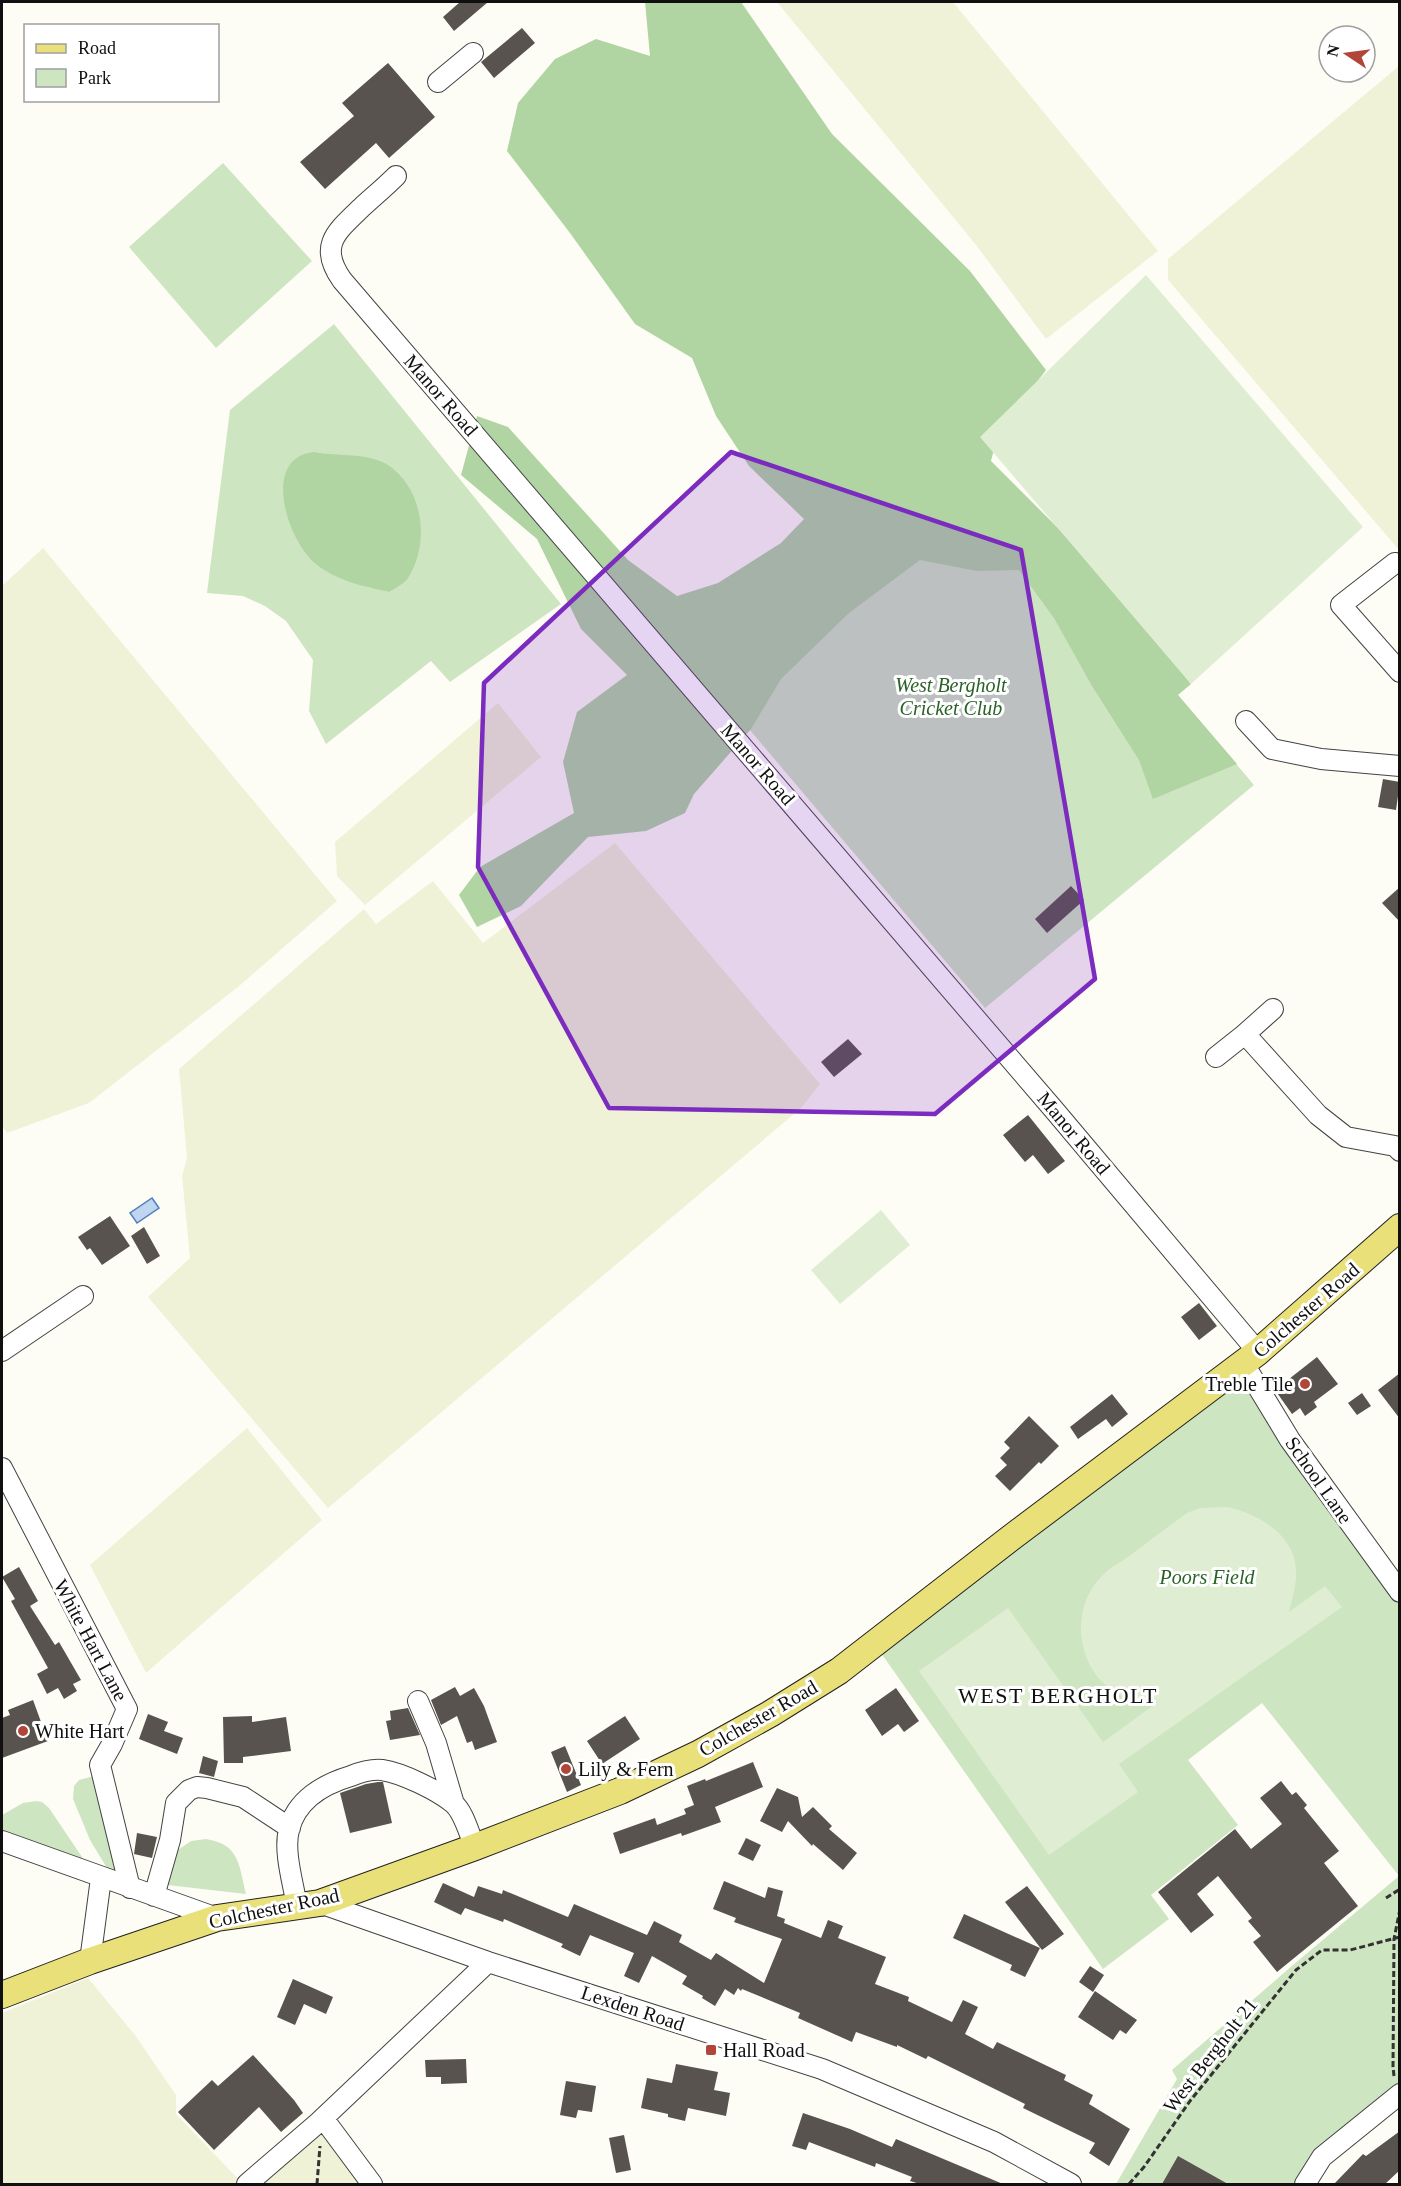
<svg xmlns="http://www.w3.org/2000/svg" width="1401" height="2186" viewBox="0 0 1401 2186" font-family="Georgia,serif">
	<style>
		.farmland { fill: #f0f2d7 }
		.green { fill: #cee5c1; fill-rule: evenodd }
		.forest { fill: #b0d4a2 }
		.pitch { fill: #dfeed2 }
		.water { fill: #bfd5f0; stroke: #4e7fbf; stroke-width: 1.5 }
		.building { fill: #58534e }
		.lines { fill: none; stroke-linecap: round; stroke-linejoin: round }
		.minor-casing { stroke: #434343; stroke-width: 22 }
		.major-casing { stroke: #212121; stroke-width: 28 }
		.path { stroke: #323232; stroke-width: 3; stroke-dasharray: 6 3; stroke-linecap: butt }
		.minor { stroke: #fff; stroke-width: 20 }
		.major { stroke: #e9e079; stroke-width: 26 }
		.marked { fill: #7b2cbf; fill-opacity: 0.2; stroke: #7b2cbf; stroke-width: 4.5; stroke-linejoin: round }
		.poi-dot { fill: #b14537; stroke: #fff; stroke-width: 2 }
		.labels { text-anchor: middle; stroke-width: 6; stroke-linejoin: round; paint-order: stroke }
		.street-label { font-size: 20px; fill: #101010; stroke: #fff }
		.park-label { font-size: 20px; font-style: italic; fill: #296127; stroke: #fff }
		.poi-label { font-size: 20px; fill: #101010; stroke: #fff; text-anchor: start }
		.quarter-label { font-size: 22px; letter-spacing: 1.5px; fill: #101010; stroke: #fff }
	</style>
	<rect width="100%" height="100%" fill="#fefdf5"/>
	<path class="farmland" d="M 777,2 L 953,2 L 1158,251 L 1046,339 L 976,245 Z
		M 1399,66 L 1399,550 L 1168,280 L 1168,259 Z
		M 43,548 L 337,901 L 238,987 L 89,1103 L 7,1133 L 2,1126 L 2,586 Z
		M 498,703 L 541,757 L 365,905 L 337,876 L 335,842 Z
		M 615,843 L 820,1084 L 800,1109 L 328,1508 L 148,1297 L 190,1258 L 182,1176 L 187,1158 L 179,1069 L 364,909 L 376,924 L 433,881 L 483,943 Z
		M 247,1428 L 322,1520 L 146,1673 L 90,1565 Z
		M 88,1978 L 135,2035 L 176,2095 L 176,2114 L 243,2184 L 2,2184 L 2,2013 Z
		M 319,2122 L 361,2184 L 247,2184 Z"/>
	<path class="green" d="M 223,163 L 312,261 L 216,348 L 129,247 Z
		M 334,324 L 561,604 L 450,682 L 431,661 L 326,744 L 309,711 L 313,660 L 286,621 L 265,606 L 243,596 L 207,593 L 230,410 ZM 315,452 L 331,455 L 389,592 L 367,587 L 343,578 Z
		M 949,424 L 1254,785 L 985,1008 L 678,645 Z
		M 1243,1377 L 1399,1605 L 1399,2086 L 1310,2157 L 1295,2184 L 1116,2184 L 1177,2079 L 1172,2070 L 1293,1965 L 1399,1876 L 1262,1703 L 1188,1760 L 1238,1825 L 1151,1895 L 1169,1919 L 1103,1969 L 881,1653 Z
		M 94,1776 L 120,1874 L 111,1872 L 107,1868 L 90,1840 L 73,1799 L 74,1786 L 79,1780 Z
		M 36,1801 L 42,1802 L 49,1808 L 82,1857 L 83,1863 L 2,1836 L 2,1815 L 23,1803 Z
		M 206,1839 C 240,1844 239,1866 246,1894 L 167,1885 L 175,1852 L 191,1841 Z"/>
	<path class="forest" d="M 645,2 L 741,2 L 832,134 L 970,271 L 1046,370 L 998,433 L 991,461 L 1092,562 L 1191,684 L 1178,695 L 1237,764 L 1153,799 L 1139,760 L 1092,686 L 1054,618 L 1019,570 L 977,571 L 920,560 L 849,613 L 781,679 L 751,729 L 694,794 L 685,813 L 646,831 L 588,837 L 521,906 L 477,927 L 459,895 L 480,867 L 574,813 L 563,762 L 577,712 L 627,675 L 581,629 L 537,539 L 461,475 L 477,416 L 508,427 L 628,560 L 677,596 L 718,583 L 781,543 L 804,519 L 749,466 L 716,416 L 692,358 L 635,324 L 570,233 L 507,151 L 518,103 L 555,59 L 596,39 L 650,56 Z
		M 315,452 C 338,457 367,452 388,465 C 424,489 430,544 408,578 C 404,584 395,588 389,592 C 365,587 335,580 316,564 C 287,541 260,456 315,452 Z"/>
	<path class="pitch" d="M 1146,275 L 1363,527 L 1191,684 L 980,437 Z
		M 881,1210 L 910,1245 L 840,1304 L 811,1270 Z
		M 1227,1507 C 1257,1513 1295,1535 1296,1570 C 1297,1585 1292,1598 1289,1612 L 1325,1586 L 1342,1607 L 1119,1764 L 1138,1792 L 1049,1855 L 919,1671 L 1008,1608 L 1103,1742 L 1158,1702 C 1146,1700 1134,1701 1122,1696 C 1077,1675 1067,1610 1102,1576 C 1109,1568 1119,1563 1128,1557 C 1147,1542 1167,1528 1187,1513 L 1200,1508 Z"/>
	<path class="water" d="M 152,1198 L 159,1208 L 137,1223 L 130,1213 Z"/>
	<path class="building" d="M 460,2 L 488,2 L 454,31 L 443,17 Z
		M 522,28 L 535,43 L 494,78 L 481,62 Z
		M 388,63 L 435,117 L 389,158 L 376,143 L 325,189 L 300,162 L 354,116 L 342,103 Z
		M 1383,779 L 1400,782 L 1396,810 L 1378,807 Z
		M 1071,886 L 1084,900 L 1047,933 L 1035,919 Z
		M 1400,887 L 1400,922 L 1382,903 Z
		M 848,1039 L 862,1054 L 834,1077 L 821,1062 Z
		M 1028,1115 L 1065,1161 L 1048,1174 L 1033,1155 L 1025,1162 L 1003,1135 Z
		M 110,1216 L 130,1246 L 102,1265 L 90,1248 L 87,1250 L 78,1237 Z
		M 144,1227 L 160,1256 L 147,1264 L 131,1236 Z
		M 1199,1303 L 1217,1326 L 1199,1340 L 1181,1317 Z
		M 1317,1357 L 1338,1384 L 1314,1402 L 1317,1407 L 1305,1416 L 1300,1408 L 1292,1414 L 1275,1390 Z
		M 1400,1373 L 1400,1419 L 1378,1390 Z
		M 1362,1393 L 1371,1406 L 1357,1415 L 1348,1403 Z
		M 1112,1394 L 1128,1414 L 1112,1427 L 1106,1419 L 1078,1439 L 1070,1427 Z
		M 1029,1416 L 1059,1446 L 1041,1464 L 1039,1462 L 1010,1491 L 995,1476 L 1007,1465 L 1000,1458 L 1010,1448 L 1004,1442 Z
		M 19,1567 L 38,1601 L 30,1606 L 55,1645 L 59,1642 L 81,1680 L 73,1684 L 77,1691 L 64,1699 L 58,1688 L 47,1694 L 37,1674 L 48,1668 L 11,1601 L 15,1599 L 2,1577 Z
		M 455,1687 L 460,1696 L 474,1688 L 484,1706 L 497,1742 L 475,1750 L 472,1741 L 467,1743 L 457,1716 L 441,1725 L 431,1700 Z
		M 896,1688 L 919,1721 L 904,1732 L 898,1724 L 882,1736 L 865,1710 Z
		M 33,1700 L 48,1741 L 2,1758 L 2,1718 L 10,1715 L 8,1710 Z
		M 408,1708 L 420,1735 L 390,1740 L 386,1721 L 391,1720 L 390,1711 Z
		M 148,1714 L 168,1722 L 164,1731 L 183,1738 L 177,1754 L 139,1739 Z
		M 252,1716 L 252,1722 L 286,1717 L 291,1751 L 243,1757 L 243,1763 L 224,1763 L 223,1717 Z
		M 625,1716 L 640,1739 L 602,1764 L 587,1741 Z
		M 565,1746 L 581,1785 L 567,1792 L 551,1752 Z
		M 203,1756 L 218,1761 L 214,1777 L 199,1773 Z
		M 753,1762 L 763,1787 L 715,1807 L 721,1822 L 682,1836 L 681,1833 L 620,1854 L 613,1833 L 655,1818 L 657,1825 L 686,1814 L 684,1809 L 694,1805 L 687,1786 L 705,1779 L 706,1781 Z
		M 1281,1781 L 1292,1795 L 1296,1792 L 1307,1805 L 1304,1808 L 1339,1851 L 1324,1863 L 1358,1906 L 1277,1972 L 1253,1942 L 1261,1936 L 1248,1921 L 1252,1918 L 1218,1876 L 1197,1894 L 1214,1915 L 1191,1933 L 1158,1892 L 1235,1829 L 1251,1849 L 1282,1824 L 1260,1798 Z
		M 378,1782 L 383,1782 L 392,1823 L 350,1833 L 340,1793 L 366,1784 Z
		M 777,1788 L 798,1797 L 802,1817 L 813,1807 L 832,1826 L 829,1829 L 857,1853 L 843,1870 L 813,1844 L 812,1846 L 788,1821 L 782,1832 L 760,1821 Z
		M 137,1833 L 157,1837 L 152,1858 L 134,1854 Z
		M 746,1838 L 761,1845 L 753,1861 L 738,1854 Z
		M 724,1881 L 765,1898 L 768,1887 L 783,1891 L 777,1916 L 785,1919 L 784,1923 L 821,1938 L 828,1920 L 843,1926 L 838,1938 L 886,1957 L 875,1984 L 909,1997 L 908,2001 L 952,2022 L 963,2000 L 978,2007 L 965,2034 L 993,2049 L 997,2042 L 1066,2075 L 1064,2080 L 1093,2095 L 1089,2104 L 1130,2129 L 1109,2166 L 1089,2153 L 1095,2143 L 1023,2108 L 1025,2104 L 928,2056 L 926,2059 L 897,2045 L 897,2047 L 856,2032 L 852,2042 L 798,2018 L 800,2013 L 742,1989 L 741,1991 L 738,1988 L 734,1995 L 725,1989 L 715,2006 L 702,1998 L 703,1996 L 682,1984 L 687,1976 L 652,1956 L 639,1983 L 624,1976 L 634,1953 L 590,1935 L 580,1956 L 561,1947 L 563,1944 L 504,1919 L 503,1922 L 465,1908 L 461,1915 L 434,1902 L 443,1883 L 474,1897 L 478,1886 L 502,1894 L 503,1890 L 568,1917 L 574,1904 L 647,1935 L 654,1921 L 682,1935 L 679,1942 L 711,1960 L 716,1953 L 764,1983 L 782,1939 L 734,1922 L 736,1918 L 713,1909 Z
		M 1027,1886 L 1064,1934 L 1042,1950 L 1005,1902 Z
		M 964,1914 L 1040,1948 L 1025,1977 L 1010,1970 L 1012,1965 L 953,1938 Z
		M 1090,1966 L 1104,1975 L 1093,1992 L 1079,1982 Z
		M 293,1979 L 333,1997 L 326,2014 L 304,2004 L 295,2025 L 277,2017 Z
		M 1095,1991 L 1137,2020 L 1126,2034 L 1120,2030 L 1113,2040 L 1078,2017 Z
		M 253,2055 L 294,2100 L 303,2113 L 281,2132 L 259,2107 L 214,2150 L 178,2112 L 212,2080 L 218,2086 Z
		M 466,2059 L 467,2083 L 441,2084 L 441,2077 L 426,2077 L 425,2060 Z
		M 676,2064 L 718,2072 L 714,2090 L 730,2093 L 726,2116 L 688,2108 L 685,2121 L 668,2117 L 668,2114 L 641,2108 L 647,2078 L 672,2083 Z
		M 566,2081 L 596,2086 L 592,2112 L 578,2110 L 576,2118 L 560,2115 Z
		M 803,2113 L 850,2129 L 892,2147 L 896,2139 L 1003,2184 L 920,2184 L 910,2181 L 912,2177 L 876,2163 L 875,2167 L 809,2142 L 806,2150 L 792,2146 Z
		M 1400,2131 L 1400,2170 L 1385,2184 L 1334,2184 L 1363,2154 L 1366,2156 Z
		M 624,2135 L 631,2170 L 616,2173 L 609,2138 Z
		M 1178,2156 L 1228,2184 L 1162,2184 Z"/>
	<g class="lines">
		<g class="minor-casing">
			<path id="minor" d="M 438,82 L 473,53
				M 396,176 C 385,187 373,197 361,208 C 336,232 318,246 342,280 L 1055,1111 L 1258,1352
				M 1395,563 L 1341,605 L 1400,672
				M 1246,721 L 1272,749 L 1321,759 L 1400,766
				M 1245,1034 L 1273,1009
				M 1216,1057 L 1245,1034 L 1318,1115 L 1346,1137 L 1395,1146 L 1400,1151
				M 2,1351 L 83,1296
				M 1244,1364 L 1290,1440 L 1400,1592
				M 2,1468 L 127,1709 L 112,1744 L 100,1765 L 130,1888
				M 418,1701 L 436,1743 L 454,1804
				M 2,1841 L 217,1918
				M 154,1896 L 170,1840 L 176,1803 L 189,1790 L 197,1787 L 207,1788 L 243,1797 L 290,1828
				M 320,1903 L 488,1962 L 822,2069 L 994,2142 L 1071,2184
				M 297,1907 C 294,1886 283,1851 289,1830 C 296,1800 324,1784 351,1776 C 361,1772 371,1769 382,1770 C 402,1773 437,1790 453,1803 C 464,1812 469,1834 475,1847
				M 90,1961 L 101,1878
				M 323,2118 L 372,2184
				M 247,2184 L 319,2122 L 488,1962
				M 1305,2184 L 1322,2157 L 1400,2094"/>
		</g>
		<g class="major-casing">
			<path id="major" d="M 2,1995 L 90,1961 L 217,1918 L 320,1903 L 475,1847 L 620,1791 L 698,1754 L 770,1714 L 839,1671 L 1012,1537 L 1258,1352 L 1400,1227"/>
		</g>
		<path class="path" d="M 1386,1898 L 1400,1889
			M 1394,2076 L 1393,2067 L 1394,1939 L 1400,1909
			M 317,2184 L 320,2146
			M 1129,2184 L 1144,2167 L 1190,2101 L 1296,1970 L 1322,1950 L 1350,1950 L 1400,1937"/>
		<use href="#minor" class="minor"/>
		<use href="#major" class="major"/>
	</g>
	<path class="marked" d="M 731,452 L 1021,550 L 1095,979 L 935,1114 L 609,1108 L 478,867 L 484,683 Z"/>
	<g class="poi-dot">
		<circle cx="1305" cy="1384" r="6"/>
		<circle cx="23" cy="1731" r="6"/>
		<circle cx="566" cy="1769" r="6"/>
		<rect x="705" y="2044" width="12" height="12" rx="3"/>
	</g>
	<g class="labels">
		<g class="street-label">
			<text transform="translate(441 395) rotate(49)" y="7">Manor Road</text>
			<text transform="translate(758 764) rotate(49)" y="7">Manor Road</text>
			<text transform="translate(1074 1133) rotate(50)" y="7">Manor Road</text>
			<text transform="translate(1306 1310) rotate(-41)" y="7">Colchester Road</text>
			<text transform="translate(1319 1480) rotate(55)" y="7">School Lane</text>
			<text transform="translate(91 1640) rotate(62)" y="7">White Hart Lane</text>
			<text transform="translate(758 1718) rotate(-30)" y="7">Colchester Road</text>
			<text transform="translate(274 1908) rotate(-12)" y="7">Colchester Road</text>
			<text transform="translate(633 2008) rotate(18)" y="7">Lexden Road</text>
			<text transform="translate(1210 2055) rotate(-52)" y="7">West Bergholt 21</text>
		</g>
		<g class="park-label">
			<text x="951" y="692">West Bergholt<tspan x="951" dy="23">Cricket Club</tspan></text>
			<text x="1207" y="1584">Poors Field</text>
		</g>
		<g class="poi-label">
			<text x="1293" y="1391" text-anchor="end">Treble Tile</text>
			<text x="35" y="1738">White Hart</text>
			<text x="578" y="1776">Lily &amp; Fern</text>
			<text x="723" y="2057">Hall Road</text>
		</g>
		<g class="quarter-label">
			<text x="1058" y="1703">WEST BERGHOLT</text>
		</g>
	</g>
	<rect width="1401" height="2186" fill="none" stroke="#101010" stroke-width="6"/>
	<rect x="24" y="24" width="195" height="78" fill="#ffffff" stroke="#9f9f9f" stroke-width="1.5"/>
	<rect x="36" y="44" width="30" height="9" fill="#e9e079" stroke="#9f9f9f" stroke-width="1.5"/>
	<text x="78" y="54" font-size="18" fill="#101010">Road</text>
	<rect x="36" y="69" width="30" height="18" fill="#cee5c1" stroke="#9f9f9f" stroke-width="1.5"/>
	<text x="78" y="84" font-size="18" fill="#101010">Park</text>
	<g transform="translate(1347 54) rotate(283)"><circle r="28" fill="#ffffff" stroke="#9f9f9f" stroke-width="1.5"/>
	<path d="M0-4.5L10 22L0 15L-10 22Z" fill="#b14537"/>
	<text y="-9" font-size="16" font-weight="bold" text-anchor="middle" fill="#101010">N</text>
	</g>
</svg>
